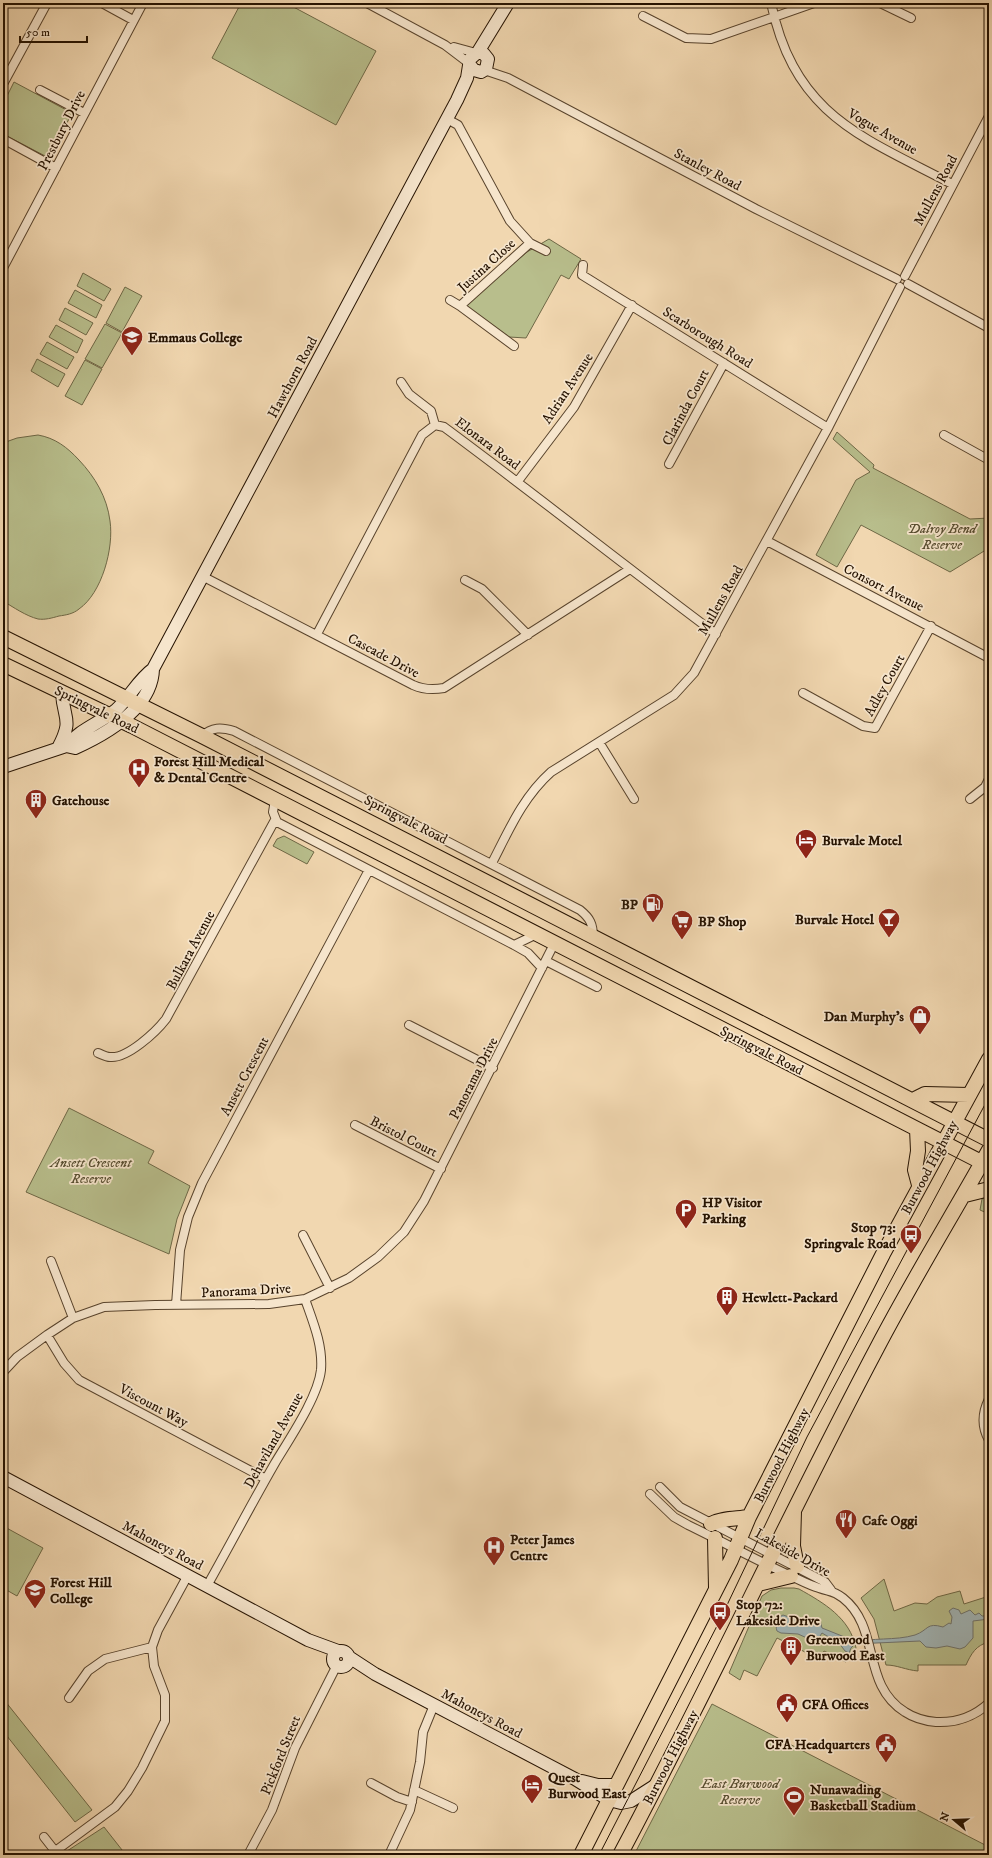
<svg xmlns="http://www.w3.org/2000/svg" width="992" height="1858" viewBox="0 0 992 1858" font-family="'IM FELL DW Pica',serif">
	<style>
		.green { fill: #b8be8c; stroke: #6e6846 }
		.water { fill: #a1b6b8; stroke: #6f746e }
		.lines { fill: none; stroke-linecap: round; stroke-linejoin: round }
		.minor-casing { stroke: #58432c; stroke-width: 10 }
		.secondary-casing { stroke: #251200; stroke-width: 14 }
		.trunk-casing { stroke: #251200; stroke-width: 16 }
		.minor { stroke: #f6e5cc; stroke-width: 8 }
		.secondary { stroke: #f6e5cc; stroke-width: 12 }
		.trunk { stroke: #f1d7b0; stroke-width: 14 }
		.tram { stroke: #251200; stroke-width: 1 }
		.labels { text-anchor: middle; stroke-width: 3.5; stroke-linejoin: round; paint-order: stroke }
		.street-label { font-size: 14px; fill: #251200; stroke: #f6e5cc }
		.poi-label { font-size: 14px; font-weight: bold; fill: #251200; stroke: #f6e5cc; text-anchor: start }
		.park-label { font-size: 14px; font-style: italic; fill: #584e31; stroke: #f6e5cc }
	</style>
	<rect width="100%" height="100%" fill="#f1d7b0"/>
	<filter id="stains"><feTurbulence type="fractalNoise" baseFrequency=".005" numOctaves="4"/><feColorMatrix values="0 0 0 0 .2 0 0 0 0 .09 0 0 0 0 .02 0 0 0 .5 -.17"/></filter>
	<radialGradient id="worn" r=".72"><stop offset=".6" stop-color="#630" stop-opacity="0"/><stop offset="1" stop-color="#630" stop-opacity=".3"/></radialGradient>
	<path class="green" d="M 241,3 L 286,3 L 376,51 L 336,125 L 212,58 Z
		M 14,82 L 72,113 L 49,158 L 3,134 L 3,104 Z
		M 549,239 L 581,259 L 569,279 L 561,275 L 526,338 L 509,337 L 465,305 L 527,252 Z
		M 83,273 L 111,289 L 104,301 L 77,286 Z
		M 125,287 L 142,296 L 122,332 L 106,323 Z
		M 75,290 L 102,305 L 96,318 L 68,303 Z
		M 65,308 L 93,323 L 86,335 L 59,320 Z
		M 105,324 L 122,333 L 102,368 L 85,359 Z
		M 56,325 L 83,340 L 77,353 L 49,337 Z
		M 47,342 L 74,357 L 67,369 L 40,354 Z
		M 37,359 L 65,374 L 58,387 L 31,371 Z
		M 85,360 L 102,369 L 82,405 L 65,396 Z
		M 837,432 L 874,465 L 873,468 L 970,519 L 989,518 L 989,548 L 950,572 L 861,525 L 837,567 L 816,555 L 856,480 L 870,472 L 833,439 Z
		M 38,435 C 55,438 67,447 79,460 C 95,477 107,497 110,521 C 114,548 102,593 79,609 C 73,614 66,615 59,616 C 52,618 45,620 38,619 C 26,616 13,607 3,601 L 3,443 L 17,438 Z
		M 284,836 L 314,852 L 307,864 L 273,846 L 277,839 Z
		M 69,1108 L 154,1151 L 148,1163 L 190,1186 L 177,1219 L 169,1254 L 26,1192 Z
		M 986,1197 L 989,1197 L 989,1214 L 980,1210 L 982,1199 Z
		M 3,1526 L 43,1548 L 17,1596 L 3,1588 Z
		M 884,1579 L 894,1611 L 915,1603 L 927,1604 L 937,1597 L 960,1591 L 964,1604 L 989,1596 L 989,1642 C 976,1645 971,1654 966,1665 L 918,1665 L 918,1671 C 906,1670 897,1665 886,1665 L 874,1619 L 861,1598 Z
		M 781,1588 L 794,1588 L 799,1589 C 824,1603 850,1618 856,1648 L 850,1658 L 846,1662 L 824,1651 L 819,1659 L 777,1638 L 757,1676 L 744,1670 L 740,1680 L 729,1673 L 762,1596 L 771,1590 Z
		M 5,1701 L 92,1810 L 75,1822 L 3,1731 L 3,1703 Z
		M 712,1704 L 989,1847 L 989,1855 L 634,1855 Z
		M 104,1827 L 126,1855 L 71,1855 L 67,1851 Z"/>
	<path class="water" d="M 953,1608 L 959,1610 L 961,1614 L 970,1610 L 975,1615 L 979,1613 L 982,1616 L 989,1616 L 989,1619 L 973,1621 L 973,1638 L 965,1647 L 960,1649 L 947,1646 L 936,1648 L 926,1647 L 920,1641 L 855,1644 L 851,1648 L 849,1653 L 845,1651 L 839,1643 L 822,1633 L 816,1642 L 798,1634 L 781,1633 L 777,1631 C 775,1625 776,1618 783,1615 L 801,1621 L 820,1620 L 822,1628 L 847,1638 L 849,1642 L 852,1643 C 872,1637 895,1641 915,1635 C 929,1630 926,1622 943,1627 L 949,1623 L 951,1624 L 952,1617 L 949,1611 Z"/>
	<g class="lines">
		<g class="minor-casing">
			<path id="minor" d="M 102,3 L 133,20
				M 367,3 L 445,45 L 470,64
				M 771,3 C 795,116 861,136 952,184
				M 880,3 L 911,18
				M 643,16 L 686,38 L 711,39 L 814,3
				M 454,47 L 476,53
				M 484,70 L 508,78 L 756,209 L 897,279
				M 3,84 L 47,3
				M 40,90 L 84,113
				M 447,119 L 458,125 L 510,221 L 530,243 L 546,251
				M 3,139 L 56,168
				M 583,265 L 582,275 L 828,428
				M 3,268 L 143,3
				M 905,276 L 989,116
				M 908,284 L 989,328
				M 450,300 L 460,306
				M 514,346 L 460,306 L 530,243
				M 401,382 L 409,394 L 431,411 L 435,425
				M 944,435 L 989,460
				M 669,464 L 724,363
				M 518,481 L 574,407 L 632,305
				M 767,541 L 989,658
				M 202,576 L 413,685 C 424,690 433,690 444,688 L 630,569
				M 465,580 L 482,589 L 528,635
				M 317,634 L 422,435 L 435,425 L 444,427 C 536,495 625,566 716,634
				M 803,693 L 863,726 L 875,728 L 931,626
				M 202,736 C 212,727 221,727 234,731 L 580,910 C 590,918 593,924 593,937
				M 599,742 L 634,799
				M 970,799 L 985,787 L 989,779
				M 275,800 L 273,812 L 277,822 L 514,945 L 528,953 L 542,968
				M 492,863 C 509,830 523,797 551,772 L 674,695 L 694,673 L 829,426 L 900,287
				M 514,945 L 535,935
				M 546,961 L 597,987
				M 409,1025 L 493,1068
				M 98,1053 C 101,1054 106,1057 110,1057 C 127,1059 156,1032 166,1019 L 275,820
				M 355,1125 L 441,1169
				M 303,1235 L 330,1288
				M 51,1261 L 73,1318
				M 176,1305 L 180,1250 L 188,1217 L 202,1183 L 369,870
				M 47,1335 L 64,1363 L 79,1380 L 266,1479
				M 3,1372 L 17,1357 L 47,1335 L 73,1318 L 104,1307 L 155,1305 L 269,1304 L 305,1299 L 349,1278 L 378,1257 L 404,1232 L 424,1201 L 554,944
				M 989,1399 C 982,1413 981,1426 989,1440
				M 660,1487 L 680,1507 L 825,1582 L 831,1590
				M 650,1494 L 674,1517 L 688,1525 C 723,1542 756,1560 791,1576 C 800,1580 809,1585 819,1588 C 830,1592 833,1590 843,1598 C 881,1628 861,1685 905,1712 C 914,1718 925,1721 936,1722 C 956,1723 975,1716 989,1703
				M 989,1511 L 989,1517
				M 207,1586 C 230,1545 252,1503 275,1463 C 290,1438 318,1397 321,1370 C 323,1345 313,1322 305,1299
				M 69,1698 L 88,1671 L 105,1659 L 152,1647
				M 371,1783 L 397,1797 L 412,1802
				M 414,1790 L 453,1808
				M 44,1837 L 55,1851
				M 50,1855 L 115,1807 L 128,1791 L 142,1768 L 165,1721 L 165,1695 L 154,1666 L 152,1647 L 158,1630 L 188,1575
				M 248,1855 L 272,1810 L 295,1748 L 337,1665
				M 389,1855 L 410,1810 L 420,1762 L 423,1732 L 434,1705"/>
		</g>
		<g class="secondary-casing">
			<path id="secondary" d="M 478,52 L 508,3
				M 66,746 L 75,748 C 106,734 152,708 153,669 L 457,100 L 467,78 L 470,59 L 478,52 L 484,54 L 488,59 L 486,69 L 481,72 L 474,70 L 470,65
				M 58,748 C 74,718 63,720 62,692
				M 3,767 L 66,746 C 79,730 100,723 116,710 C 130,697 138,680 153,669
				M 3,1477 L 308,1640 L 338,1651
				M333 1659a8 8 0 1 1 16 0a8 8 0 1 1-16 0Z
				M 349,1657 L 375,1674 L 575,1779 L 609,1800 L 621,1803 L 631,1801 L 656,1785
				M 582,1781 L 598,1785 L 617,1785"/>
		</g>
		<g class="trunk-casing">
			<path id="trunk" d="M 3,637 L 202,736 L 989,1140
				M 3,664 L 132,726 L 989,1166
				M 913,1100 L 925,1094 L 969,1095
				M 917,1129 L 918,1151 L 915,1170 L 919,1185
				M 965,1195 L 989,1189
				M 794,1511 L 793,1546 L 797,1566
				M 711,1524 C 722,1518 736,1519 749,1517
				M 715,1538 L 716,1588
				M 758,1584 L 791,1576
				M 581,1855 L 731,1560 L 749,1517 L 883,1254 L 989,1059
				M 620,1855 C 709,1688 788,1516 877,1348 C 912,1281 952,1216 989,1150"/>
		</g>
		<use href="#minor" class="minor"/>
		<use href="#secondary" class="secondary"/>
		<use href="#trunk" class="trunk"/>
		<path class="tram" d="M 599,1855 L 718,1624 L 807,1437 L 989,1097"/>
	</g>
	<defs>
		<g id="school-pin" transform="scale(1.15)"><path d="M0 17L-7.5 6A9.5 9.5 0 1 1 7.5 6Z" fill="#8f2418" stroke="#f6e5cc"/><path d="M0-5L7-2L0 1L-7-2ZM-4 1L0 2.5L4 1V4Q0 6-4 4Z" fill="#fff"/></g>
		<g id="hospital-pin" transform="scale(1.15)"><path d="M0 17L-7.5 6A9.5 9.5 0 1 1 7.5 6Z" fill="#8f2418" stroke="#f6e5cc"/><path d="M-5-5h3v3.5h4V-5h3V5h-3V1.5h-4V5h-3Z" fill="#fff"/></g>
		<g id="building-pin" transform="scale(1.15)"><path d="M0 17L-7.5 6A9.5 9.5 0 1 1 7.5 6Z" fill="#8f2418" stroke="#f6e5cc"/><path d="M-4-6H4V6H1V3H-1V6H-4ZM-2.5-4.3h1.7v1.8h-1.7ZM.8-4.3h1.7v1.8H.8ZM-2.5-1h1.7V.8h-1.7ZM.8-1h1.7V.8H.8Z" fill="#fff"/></g>
		<g id="hotel-pin" transform="scale(1.15)"><path d="M0 17L-7.5 6A9.5 9.5 0 1 1 7.5 6Z" fill="#8f2418" stroke="#f6e5cc"/><path d="M-6-4.5h1.5V1H6V5H4.5V3h-9V5H-6ZM-4 0a1.8 1.8 0 1 1 3.6 0ZM.5 0V-2.5h3Q6-2.5 6 0Z" fill="#fff"/></g>
		<g id="fuel-pin" transform="scale(1.15)"><path d="M0 17L-7.5 6A9.5 9.5 0 1 1 7.5 6Z" fill="#8f2418" stroke="#f6e5cc"/><path d="M-5.5-6h7V0h2V4h1.3V-2.5L3-4.5l.8-.8L6-3V5H2.5V1h-1V6h-7ZM-4.2-4.7v3.2H.2V-4.7Z" fill="#fff"/></g>
		<g id="bar-pin" transform="scale(1.15)"><path d="M0 17L-7.5 6A9.5 9.5 0 1 1 7.5 6Z" fill="#8f2418" stroke="#f6e5cc"/><path d="M-6-5H6L.8 .8V4.5H3.5V6h-7V4.5H-.8V.8Z" fill="#fff"/></g>
		<g id="supermarket-pin" transform="scale(1.15)"><path d="M0 17L-7.5 6A9.5 9.5 0 1 1 7.5 6Z" fill="#8f2418" stroke="#f6e5cc"/><path d="M-6-5.5h2.5l.6 2H6L4.5 2H-2.5L-4.4-4H-6ZM-1.5 3.2a1.3 1.3 0 1 0 .1 0ZM3 3.2a1.3 1.3 0 1 0 .1 0Z" fill="#fff"/></g>
		<g id="shop-pin" transform="scale(1.15)"><path d="M0 17L-7.5 6A9.5 9.5 0 1 1 7.5 6Z" fill="#8f2418" stroke="#f6e5cc"/><path d="M-5-2.5h2.3a2.7 3.5 0 0 1 5.4 0H5L5.5 6h-11ZM-1.5-2.5h3a1.5 2.3 0 0 0-3 0Z" fill="#fff"/></g>
		<g id="parking-pin" transform="scale(1.15)"><path d="M0 17L-7.5 6A9.5 9.5 0 1 1 7.5 6Z" fill="#8f2418" stroke="#f6e5cc"/><path d="M-3.5-5.5H1a3.5 3.5 0 0 1 0 7H-1V5.5H-3.5ZM-1-3.4V-.6H.8a1.4 1.4 0 0 0 0-2.8Z" fill="#fff"/></g>
		<g id="bus-pin" transform="scale(1.15)"><path d="M0 17L-7.5 6A9.5 9.5 0 1 1 7.5 6Z" fill="#8f2418" stroke="#f6e5cc"/><path d="M-5-6H5V4H4V6H2V4H-2V6H-4V4H-5ZM-3.5-4V0h7V-4ZM-3.5 1.2v1.5H-2V1.2ZM2 1.2v1.5H3.5V1.2Z" fill="#fff"/></g>
		<g id="restaurant-pin" transform="scale(1.15)"><path d="M0 17L-7.5 6A9.5 9.5 0 1 1 7.5 6Z" fill="#8f2418" stroke="#f6e5cc"/><path d="M-5-6h1v4h1v-4h1v4h1v-4h1v5L-1.5 .5V6h-2V.5L-5-1ZM5-6V6H3V1.5H1.5Q1.5-4 5-6Z" fill="#fff"/></g>
		<g id="civic-pin" transform="scale(1.15)"><path d="M0 17L-7.5 6A9.5 9.5 0 1 1 7.5 6Z" fill="#8f2418" stroke="#f6e5cc"/><path d="M-.6-6.5H3V-4.5H.6V-3L4-1V1h2V6H-6V1h2V-1L-.6-3ZM-1.2 2.5V6h2.4V2.5Z" fill="#fff"/></g>
		<g id="stadium-pin" transform="scale(1.15)"><path d="M0 17L-7.5 6A9.5 9.5 0 1 1 7.5 6Z" fill="#8f2418" stroke="#f6e5cc"/><path d="M0-5a6.5 5 0 1 0 0 10a6.5 5 0 1 0 0-10ZM-3.5-1.8h7v3.6h-7Z" fill="#fff"/></g>
	</defs>
	<g fill-rule="evenodd">
		<use href="#school-pin" x="132" y="337"/>
		<use href="#hospital-pin" x="139" y="769"/>
		<use href="#building-pin" x="36" y="800"/>
		<use href="#hotel-pin" x="806" y="840"/>
		<use href="#fuel-pin" x="653" y="904"/>
		<use href="#bar-pin" x="889" y="919"/>
		<use href="#supermarket-pin" x="682" y="921"/>
		<use href="#shop-pin" x="920" y="1016"/>
		<use href="#parking-pin" x="686" y="1210"/>
		<use href="#bus-pin" x="911" y="1235"/>
		<use href="#building-pin" x="727" y="1297"/>
		<use href="#restaurant-pin" x="846" y="1520"/>
		<use href="#hospital-pin" x="494" y="1547"/>
		<use href="#school-pin" x="35" y="1590"/>
		<use href="#bus-pin" x="720" y="1612"/>
		<use href="#building-pin" x="791" y="1647"/>
		<use href="#civic-pin" x="787" y="1704"/>
		<use href="#civic-pin" x="886" y="1744"/>
		<use href="#hotel-pin" x="532" y="1785"/>
		<use href="#stadium-pin" x="794" y="1797"/>
	</g>
	<g class="labels">
		<g class="street-label">
			<text transform="translate(61 130) rotate(-63)" y="5">Prestbury Drive</text>
			<text transform="translate(883 131) rotate(30)" y="5">Vogue Avenue</text>
			<text transform="translate(708 169) rotate(28)" y="5">Stanley Road</text>
			<text transform="translate(935 190) rotate(-62)" y="5">Mullens Road</text>
			<text transform="translate(486 265) rotate(-42)" y="5">Justina Close</text>
			<text transform="translate(708 337) rotate(32)" y="5">Scarborough Road</text>
			<text transform="translate(292 377) rotate(-62)" y="5">Hawthorn Road</text>
			<text transform="translate(567 388) rotate(-57)" y="5">Adrian Avenue</text>
			<text transform="translate(685 407) rotate(-62)" y="5">Clarinda Court</text>
			<text transform="translate(488 443) rotate(37)" y="5">Elonara Road</text>
			<text transform="translate(884 587) rotate(27)" y="5">Consort Avenue</text>
			<text transform="translate(720 600) rotate(-61)" y="5">Mullens Road</text>
			<text transform="translate(384 655) rotate(28)" y="5">Cascade Drive</text>
			<text transform="translate(884 685) rotate(-61)" y="5">Adley Court</text>
			<text transform="translate(97 709) rotate(26)" y="5">Springvale Road</text>
			<text transform="translate(406 819) rotate(27)" y="5">Springvale Road</text>
			<text transform="translate(190 950) rotate(-62)" y="5">Bulkara Avenue</text>
			<text transform="translate(762 1050) rotate(27)" y="5">Springvale Road</text>
			<text transform="translate(244 1076) rotate(-62)" y="5">Ansett Crescent</text>
			<text transform="translate(473 1078) rotate(-63)" y="5">Panorama Drive</text>
			<text transform="translate(404 1136) rotate(27)" y="5">Bristol Court</text>
			<text transform="translate(929 1167) rotate(-62)" y="5">Burwood Highway</text>
			<text transform="translate(246 1290) rotate(-3)" y="5">Panorama Drive</text>
			<text transform="translate(154 1405) rotate(28)" y="5">Viscount Way</text>
			<text transform="translate(273 1440) rotate(-61)" y="5">Dehaviland Avenue</text>
			<text transform="translate(781 1455) rotate(-63)" y="5">Burwood Highway</text>
			<text transform="translate(163 1545) rotate(28)" y="5">Mahoneys Road</text>
			<text transform="translate(793 1552) rotate(29)" y="5">Lakeside Drive</text>
			<text transform="translate(482 1713) rotate(28)" y="5">Mahoneys Road</text>
			<text transform="translate(280 1755) rotate(-68)" y="5">Pickford Street</text>
			<text transform="translate(670 1757) rotate(-63)" y="5">Burwood Highway</text>
		</g>
		<g class="poi-label">
			<text x="148" y="342">Emmaus College</text>
			<text x="154" y="766">Forest Hill Medical<tspan x="154" dy="16">&amp; Dental Centre</tspan></text>
			<text x="52" y="805">Gatehouse</text>
			<text x="822" y="845">Burvale Motel</text>
			<text x="638" y="909" text-anchor="end">BP</text>
			<text x="874" y="924" text-anchor="end">Burvale Hotel</text>
			<text x="698" y="926">BP Shop</text>
			<text x="904" y="1021" text-anchor="end">Dan Murphy's</text>
			<text x="702" y="1207">HP Visitor<tspan x="702" dy="16">Parking</tspan></text>
			<text x="896" y="1232" text-anchor="end">Stop 73:<tspan x="896" dy="16">Springvale Road</tspan></text>
			<text x="742" y="1302">Hewlett-Packard</text>
			<text x="862" y="1525">Cafe Oggi</text>
			<text x="510" y="1544">Peter James<tspan x="510" dy="16">Centre</tspan></text>
			<text x="50" y="1587">Forest Hill<tspan x="50" dy="16">College</tspan></text>
			<text x="736" y="1609">Stop 72:<tspan x="736" dy="16">Lakeside Drive</tspan></text>
			<text x="806" y="1644">Greenwood<tspan x="806" dy="16">Burwood East</tspan></text>
			<text x="802" y="1709">CFA Offices</text>
			<text x="870" y="1749" text-anchor="end">CFA Headquarters</text>
			<text x="548" y="1782">Quest<tspan x="548" dy="16">Burwood East</tspan></text>
			<text x="810" y="1794">Nunawading<tspan x="810" dy="16">Basketball Stadium</tspan></text>
		</g>
		<g class="park-label">
			<text x="942" y="533">Dalroy Bend<tspan x="942" dy="16">Reserve</tspan></text>
			<text x="91" y="1167">Ansett Crescent<tspan x="91" dy="16">Reserve</tspan></text>
			<text x="740" y="1788">East Burwood<tspan x="740" dy="16">Reserve</tspan></text>
		</g>
	</g>
	<rect width="992" height="1858" fill="none" stroke="#f1d7b0" stroke-width="16"/>
	<rect x="4" y="4" width="984" height="1850" fill="none" stroke="#251200" stroke-width="2"/>
	<rect x="8" y="8" width="976" height="1842" fill="none" stroke="#251200"/>
	<g transform="translate(954 1820) rotate(289)" stroke="#f6e5cc" stroke-width="3" paint-order="stroke">
	<path d="M0-3L7 15L0 10L-7 15Z" fill="#251200"/>
	<text y="-6" font-size="11" font-weight="bold" text-anchor="middle" fill="#251200">N</text>
	</g>
	<path d="M20 36v6h67v-6" fill="none" stroke="#251200" stroke-width="2"/>
	<text x="26" y="36" font-size="12" fill="#251200" stroke="#f6e5cc" stroke-width="3" paint-order="stroke">50 m</text>
	<rect width="100%" height="100%" filter="url(#stains)"/>
	<rect width="100%" height="100%" fill="url(#worn)"/>
</svg>
